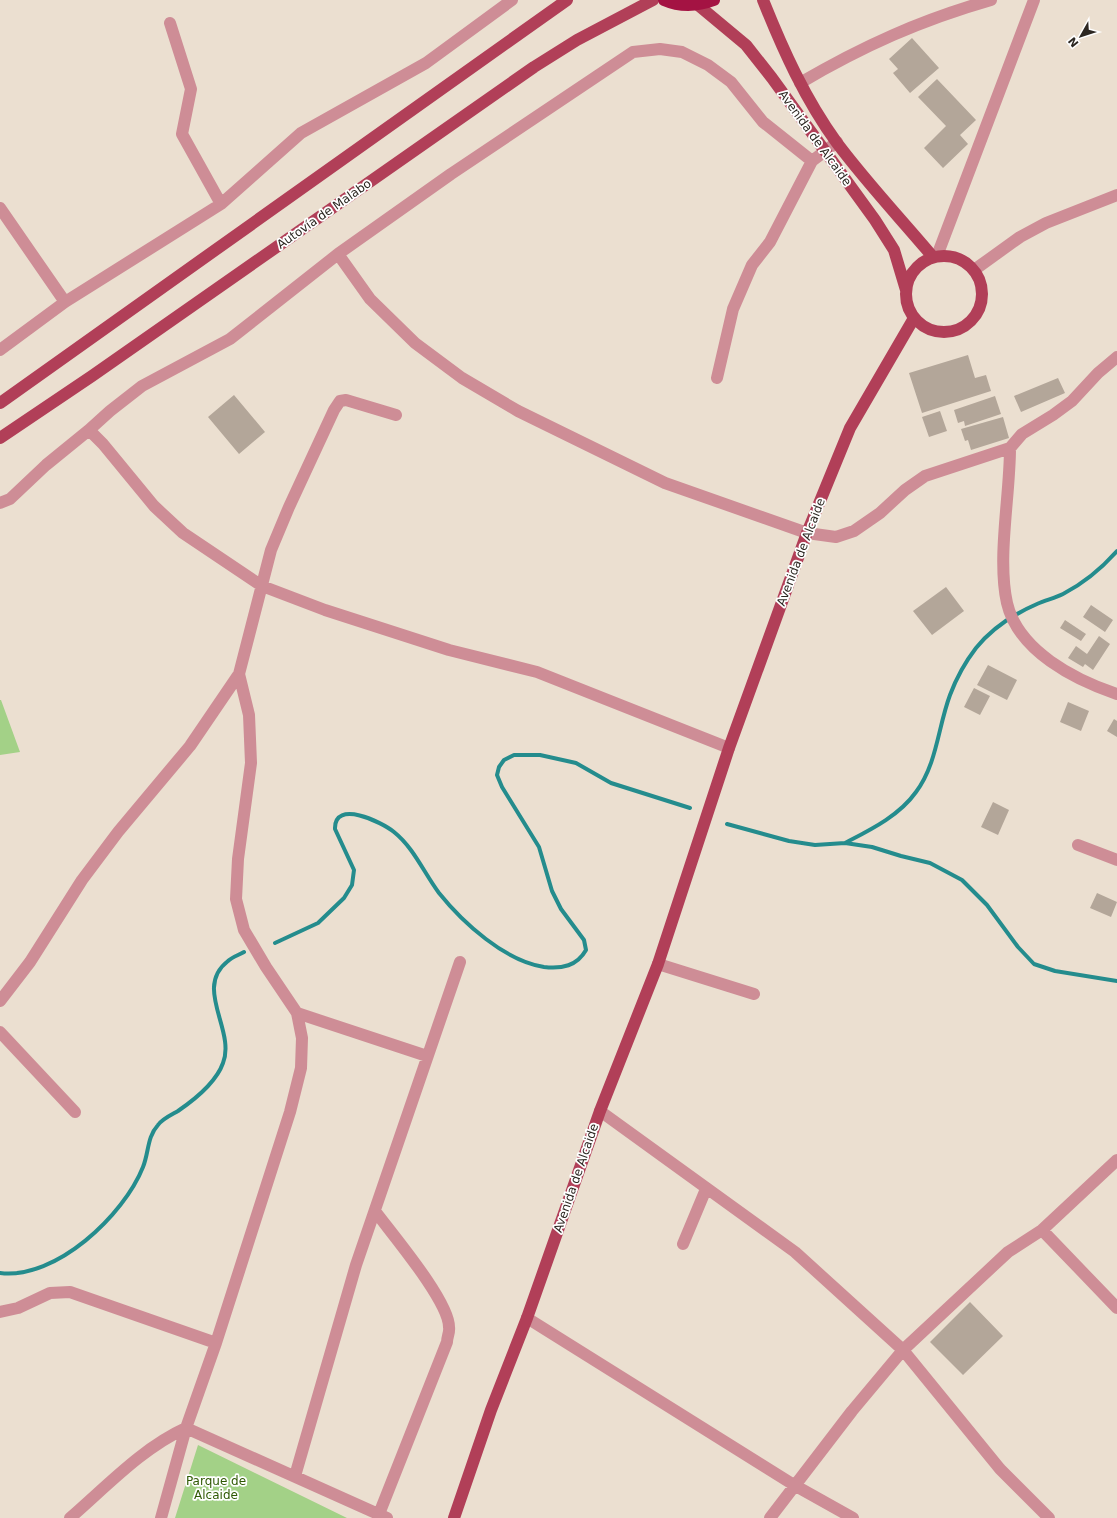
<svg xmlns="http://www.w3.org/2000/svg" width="1117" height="1518" viewBox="0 0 1117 1518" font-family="'DejaVu Sans',sans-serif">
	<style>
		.green { fill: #a3d187 }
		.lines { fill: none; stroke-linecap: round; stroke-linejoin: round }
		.stream { stroke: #248c8d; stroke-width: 4 }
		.building { fill: #b3a699 }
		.minor { stroke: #ce8d96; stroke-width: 12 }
		.major { stroke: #b13f58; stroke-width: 12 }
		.highway { stroke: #a41343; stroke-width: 12 }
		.labels { text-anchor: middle; stroke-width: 3.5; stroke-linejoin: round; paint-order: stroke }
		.street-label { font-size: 12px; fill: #2c2722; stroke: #fff }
		.park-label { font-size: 12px; fill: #2f5903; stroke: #fff }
	</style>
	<rect width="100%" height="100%" fill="#ebdfd0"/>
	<path class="green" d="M 0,700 L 1,700 L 20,752 L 0,755 Z
		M 198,1445 L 347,1518 L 175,1518 Z"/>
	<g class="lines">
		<path class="stream" d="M 727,824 L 789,841 L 815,845 L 845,843 L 872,847 L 901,856 L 930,863 L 962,880 L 987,905 L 1018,947 L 1034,964 L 1055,971 L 1117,981
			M 845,843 C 870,830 899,816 916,792 C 937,764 938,727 950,695 C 956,679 966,661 976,648 C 993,627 1014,614 1037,604 C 1046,600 1055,598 1063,594 C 1084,583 1101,569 1117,551
			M 275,943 L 318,923 L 344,898 L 352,885 L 354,870 L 335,829 C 334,799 382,822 394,832 C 414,848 424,873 439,893 C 463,923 505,961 544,967 C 562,969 577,966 586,950 L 584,940 L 561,909 L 552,891 L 539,847 L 502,787 L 497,775 L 499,767 L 504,760 L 514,755 L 540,755 L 576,763 L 611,783 L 690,808
			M 0,1273 C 56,1280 124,1215 143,1167 C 149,1152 147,1137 158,1125 C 162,1119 171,1115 178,1111 C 194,1100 216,1083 223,1063 C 236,1030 193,988 228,961 C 232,957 239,955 244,952"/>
	</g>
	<path class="building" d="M 912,38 L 939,68 L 910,93 L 893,73 L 898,69 L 889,59 Z
		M 937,79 L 976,120 L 960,135 L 968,144 L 943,168 L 924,148 L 946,126 L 918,97 Z
		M 968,355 L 975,378 L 986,375 L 991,391 L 922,413 L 909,373 Z
		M 1058,378 L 1065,393 L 1021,412 L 1014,396 Z
		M 234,395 L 265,432 L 239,454 L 208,417 Z
		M 995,396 L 1001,414 L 965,426 L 964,421 L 958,423 L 954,410 Z
		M 940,411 L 947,431 L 929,437 L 922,417 Z
		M 1003,417 L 1009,438 L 971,450 L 968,440 L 965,441 L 961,429 Z
		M 946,587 L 964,611 L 932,635 L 913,611 Z
		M 1091,605 L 1113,620 L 1105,632 L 1083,617 Z
		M 1065,620 L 1086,634 L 1081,641 L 1060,628 Z
		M 1099,636 L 1110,644 L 1093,670 L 1085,664 L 1083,667 L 1068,658 L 1076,646 L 1087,654 Z
		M 988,665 L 1017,680 L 1007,700 L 977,685 Z
		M 974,688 L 990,696 L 980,715 L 964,707 Z
		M 1068,702 L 1089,711 L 1081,731 L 1060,722 Z
		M 1114,719 L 1117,721 L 1117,737 L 1107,731 Z
		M 993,802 L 1009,810 L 998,835 L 981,827 Z
		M 1097,893 L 1117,902 L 1111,917 L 1090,908 Z
		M 970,1302 L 1003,1336 L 963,1375 L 930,1342 Z"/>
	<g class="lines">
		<path class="minor" d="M 170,23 L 191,89 L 182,134 L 221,204
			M 800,83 C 863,46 921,20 991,0
			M 0,208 L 65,302
			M 338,254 L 370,299 L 415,343 L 462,378 L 518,411 L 665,483 L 807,533 L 836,537 L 854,531 L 880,513 L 905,490 L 925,476 L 1010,448 C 1010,496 997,558 1007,603 C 1018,651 1075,680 1117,694
			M 937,256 L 1034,0
			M 974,270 L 1020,237 L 1046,223 L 1117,195
			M 0,350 L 65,302 L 221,204 L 301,133 L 426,63 L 512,0
			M 717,378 L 733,309 L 752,265 L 770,242 L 812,161
			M 1010,448 L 1022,434 L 1053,415 L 1072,401 L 1098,373 L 1117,357
			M 0,503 L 10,499 L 46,465 L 89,430
			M 729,748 L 537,672 L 449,650 L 325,610 L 262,586 L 183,533 L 154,506 L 103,444 L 89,430 L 110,411 L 142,386 L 230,339 L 338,254 L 451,174 L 633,52 L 660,49 L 682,52 L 708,65 L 731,82 L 763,122 L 812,161 L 837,142
			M 1078,845 L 1117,860
			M 658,964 L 754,994
			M 0,1001 L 30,962 L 82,880 L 118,832 L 190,746 L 239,674
			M 297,1013 L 427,1056
			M 0,1032 L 75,1112
			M 600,1111 L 795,1252 L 903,1350 L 1000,1469 L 1049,1518
			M 375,1211 C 392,1234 449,1301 449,1327 C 450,1332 447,1337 447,1342 L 379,1514
			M 1042,1230 L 1117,1308
			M 683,1244 L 706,1189
			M 0,1312 L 18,1308 L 50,1293 L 70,1292 L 216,1343
			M 527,1318 L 794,1485 L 853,1518
			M 295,1476 L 356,1265 L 460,962
			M 70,1518 C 106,1487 142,1448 186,1428 L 387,1518
			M 161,1518 L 186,1428 L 216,1343 L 290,1112 L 301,1068 L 302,1038 L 297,1013 L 266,967 L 244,930 L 236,899 L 238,859 L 251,763 L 249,715 L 239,674 L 271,550 L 289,507 L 334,410 L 340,401 L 346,400 L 396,415
			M 770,1518 L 852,1411 L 903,1350 L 1008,1252 L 1042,1230 L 1117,1160"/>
		<path class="major" d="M 763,0 C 783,50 805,99 837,143 C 867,183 901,219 933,257
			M 698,5 L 746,45 L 772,78 L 875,220 L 894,250 L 906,290
			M906 294a38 38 0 1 1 76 0a38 38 0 1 1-76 0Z
			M 0,403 L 567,0
			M 0,438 L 92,376 L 534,67 L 577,40 L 653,0
			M 454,1518 L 491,1410 L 527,1318 L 600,1111 L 658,964 L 729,748 L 807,533 L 850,428 L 914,318"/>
		<path class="highway" d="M 664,0 C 680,7 698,6 714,0"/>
	</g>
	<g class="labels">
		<g class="street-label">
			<text transform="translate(815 138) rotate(54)" y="4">Avenida de Alcaide</text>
			<text transform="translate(324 214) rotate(-35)" y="4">Autovía de Malabo</text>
			<text transform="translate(801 552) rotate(-69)" y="4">Avenida de Alcaide</text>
			<text transform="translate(576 1178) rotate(-71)" y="4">Avenida de Alcaide</text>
		</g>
		<g class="park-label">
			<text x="216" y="1485">Parque de<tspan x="216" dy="14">Alcaide</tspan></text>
		</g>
	</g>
	<g transform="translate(1081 36) rotate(231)" stroke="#ffffff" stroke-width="3" paint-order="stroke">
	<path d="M0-3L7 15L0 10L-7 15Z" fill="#2c2722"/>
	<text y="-6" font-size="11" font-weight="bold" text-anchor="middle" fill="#2c2722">N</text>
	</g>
</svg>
